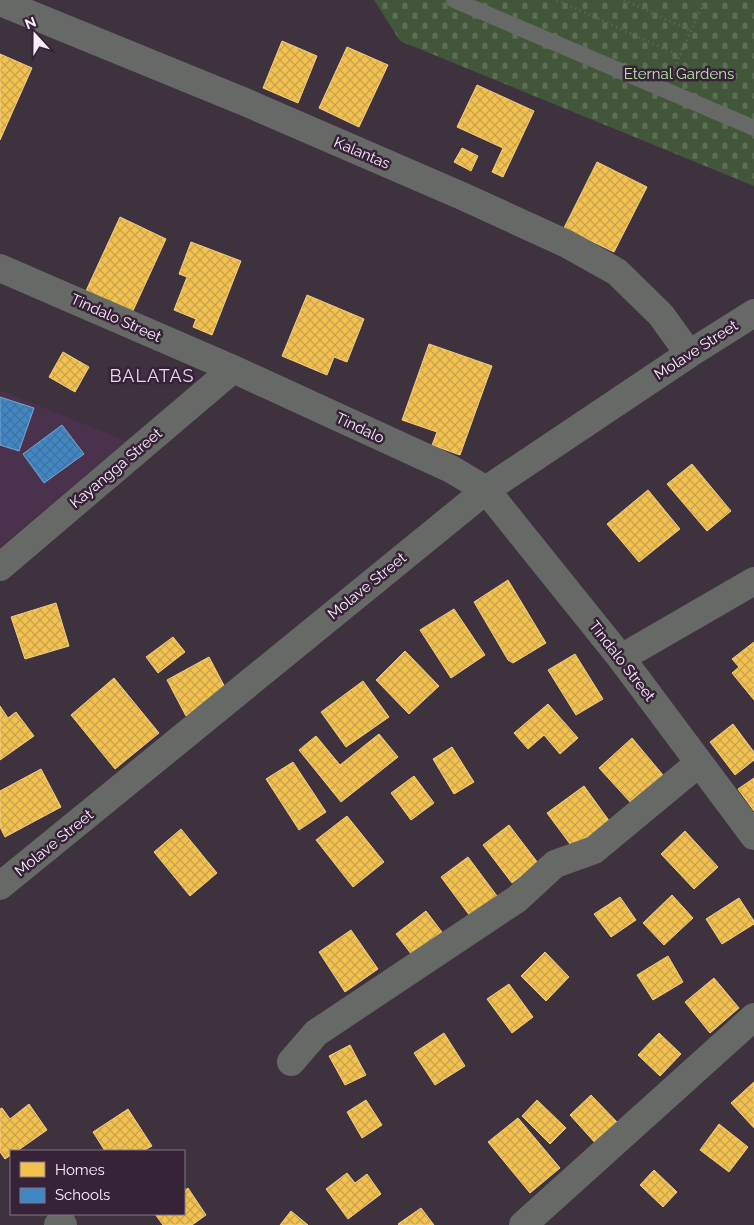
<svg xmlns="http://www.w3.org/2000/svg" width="754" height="1225" viewBox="0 0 754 1225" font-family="Raleway,sans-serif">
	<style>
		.built { fill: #4a324c }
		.cemetery { fill: url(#cemetery-stones) }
		.homes { fill: url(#homes-cross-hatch); stroke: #f5ce82 }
		.schools { fill: url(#schools-cross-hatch); stroke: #77a7d6 }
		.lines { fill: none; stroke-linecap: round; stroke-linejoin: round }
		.path { stroke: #676666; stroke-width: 3; stroke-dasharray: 1 4; stroke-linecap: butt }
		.service { stroke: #666965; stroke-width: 16 }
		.minor { stroke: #666965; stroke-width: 28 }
		.labels { text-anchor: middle; stroke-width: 5; stroke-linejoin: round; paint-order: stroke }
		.park-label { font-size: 15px; fill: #b5e9a0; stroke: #372338 }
		.street-label { font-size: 15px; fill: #fbeefc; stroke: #372338 }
		.quarter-label { font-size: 18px; letter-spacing: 1px; fill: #f0d5f1; stroke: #372338 }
	</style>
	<defs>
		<pattern id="cemetery-stones" width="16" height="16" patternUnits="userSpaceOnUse" patternTransform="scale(1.25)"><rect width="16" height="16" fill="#42563a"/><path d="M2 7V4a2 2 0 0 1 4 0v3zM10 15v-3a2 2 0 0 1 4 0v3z" fill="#5e6f57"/></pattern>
		<pattern id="homes-cross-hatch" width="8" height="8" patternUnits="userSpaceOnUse" patternTransform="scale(1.25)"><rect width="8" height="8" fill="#f2c14e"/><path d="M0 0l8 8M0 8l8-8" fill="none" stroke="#c8a24e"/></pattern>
		<pattern id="schools-cross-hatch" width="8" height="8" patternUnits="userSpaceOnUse" patternTransform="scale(1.25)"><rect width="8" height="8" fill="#3f88c5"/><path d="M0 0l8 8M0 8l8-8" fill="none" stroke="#43719b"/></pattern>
	</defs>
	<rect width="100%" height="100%" fill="#3e323e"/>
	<path class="built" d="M 0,390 L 126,441 L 0,547 Z"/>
	<path class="cemetery" d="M 374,0 L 754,0 L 754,186 L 400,41 Z"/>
	<path class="homes" d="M 282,41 L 317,56 L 298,103 L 263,88 Z
		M 347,47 L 388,65 L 359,127 L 319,108 Z
		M 0,54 L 32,68 L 0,140 Z
		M 477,85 L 534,111 L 503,177 L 492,172 L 503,148 L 457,127 Z
		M 462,148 L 478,156 L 471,171 L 454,162 Z
		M 597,162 L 647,187 L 614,252 L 564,228 Z
		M 120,217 L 166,239 L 131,315 L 85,293 Z
		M 191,242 L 241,261 L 212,335 L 193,327 L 196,319 L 174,310 L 187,277 L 179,274 Z
		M 307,295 L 364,319 L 347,362 L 334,357 L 327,375 L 282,356 Z
		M 429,344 L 492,366 L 460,455 L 432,445 L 437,432 L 402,420 Z
		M 63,352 L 89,367 L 75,392 L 49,377 Z
		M 692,464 L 731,511 L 707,531 L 667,484 Z
		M 648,490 L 680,529 L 639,562 L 607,524 Z
		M 508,580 L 546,643 L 513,663 L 508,660 L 474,602 Z
		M 56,603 L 69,646 L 25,659 L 11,617 Z
		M 454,609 L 485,655 L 451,678 L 420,630 Z
		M 173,637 L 185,652 L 158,673 L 146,657 Z
		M 754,642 L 754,700 L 732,673 L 739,667 L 732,659 Z
		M 405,651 L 439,686 L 409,714 L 376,680 Z
		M 575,654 L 603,699 L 576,715 L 548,670 Z
		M 209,657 L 228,693 L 186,716 L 167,680 Z
		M 114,678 L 159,733 L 115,769 L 71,715 Z
		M 363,681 L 389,717 L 346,747 L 321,712 Z
		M 548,704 L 578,738 L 560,754 L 544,735 L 528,749 L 514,733 Z
		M 0,706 L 8,718 L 16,712 L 34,736 L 0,760 Z
		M 733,724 L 754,752 L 754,760 L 735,775 L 710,742 Z
		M 379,734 L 398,757 L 341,802 L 299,750 L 316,736 L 340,765 Z
		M 632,738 L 663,775 L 631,803 L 599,768 Z
		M 452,747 L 474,782 L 454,794 L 433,759 Z
		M 293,762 L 326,812 L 299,830 L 266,779 Z
		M 41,769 L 61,807 L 5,837 L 0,827 L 0,791 Z
		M 414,776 L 434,803 L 411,820 L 391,793 Z
		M 754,778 L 754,811 L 738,789 Z
		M 584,786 L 610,822 L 573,848 L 547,813 Z
		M 347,816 L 384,862 L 353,887 L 316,840 Z
		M 509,825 L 538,863 L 512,883 L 483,845 Z
		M 181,829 L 217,873 L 190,896 L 154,852 Z
		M 685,831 L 718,867 L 694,889 L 661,854 Z
		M 468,857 L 500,900 L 473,920 L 441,877 Z
		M 672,895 L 693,918 L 664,945 L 643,923 Z
		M 620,897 L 636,920 L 611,937 L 594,914 Z
		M 739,898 L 754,921 L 754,924 L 722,944 L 706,919 Z
		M 426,911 L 448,940 L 418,963 L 396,934 Z
		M 351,930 L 378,969 L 345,992 L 319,952 Z
		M 545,952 L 569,977 L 546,1001 L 521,976 Z
		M 668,956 L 683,982 L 653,1000 L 637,975 Z
		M 714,978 L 739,1008 L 710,1033 L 685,1002 Z
		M 509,984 L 533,1017 L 512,1033 L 487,999 Z
		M 444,1033 L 465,1066 L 435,1085 L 414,1053 Z
		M 659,1033 L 681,1054 L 660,1076 L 638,1055 Z
		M 350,1045 L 366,1075 L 345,1085 L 329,1056 Z
		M 754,1082 L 754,1128 L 731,1103 Z
		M 591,1095 L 619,1124 L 597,1145 L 570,1115 Z
		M 366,1100 L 382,1125 L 362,1138 L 347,1112 Z
		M 537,1100 L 566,1128 L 550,1144 L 522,1116 Z
		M 29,1104 L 47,1130 L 17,1151 L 11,1151 L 11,1155 L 5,1159 L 0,1152 L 0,1109 L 2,1108 L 10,1119 Z
		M 128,1109 L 152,1146 L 143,1151 L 105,1151 L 93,1132 Z
		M 518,1118 L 560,1168 L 530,1193 L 488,1142 Z
		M 719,1124 L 748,1147 L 729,1172 L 700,1150 Z
		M 654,1170 L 677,1192 L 663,1207 L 640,1185 Z
		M 347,1173 L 355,1183 L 367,1174 L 381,1194 L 348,1219 L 326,1189 Z
		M 188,1188 L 206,1215 L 192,1225 L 163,1225 L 155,1214 L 184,1214 L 184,1191 Z
		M 421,1208 L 434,1225 L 399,1225 L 398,1224 Z
		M 291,1211 L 308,1225 L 280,1225 Z"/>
	<path class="schools" d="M 0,397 L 34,408 L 19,451 L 0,445 Z
		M 62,425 L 84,454 L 44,483 L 23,454 Z"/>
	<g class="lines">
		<path class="path" d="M 557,0 L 680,56
			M 624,0 L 691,31
			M 674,68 L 705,0"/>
		<path class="service" d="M 454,0 L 754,128"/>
		<path class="minor" d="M 0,2 L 245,102 L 462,196 L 567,244 L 617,272 L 661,315 L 689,354
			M 0,268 L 233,369 L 451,469 L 486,490 L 621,658 L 754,836
			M 0,567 L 233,369
			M 621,658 L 754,581
			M 0,886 L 486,490 L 689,354 L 754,313
			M 291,1062 L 316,1033 L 517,899 L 555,864 L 594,850 L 699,763
			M 58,1225 L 63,1225
			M 523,1225 L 754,1017"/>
	</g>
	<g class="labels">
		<g class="park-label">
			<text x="679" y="79">Eternal Gardens</text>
		</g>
		<g class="street-label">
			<text transform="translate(362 153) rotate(23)" y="5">Kalantas</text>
			<text transform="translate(116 318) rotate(24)" y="5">Tindalo Street</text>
			<text transform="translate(696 350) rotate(-33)" y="5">Molave Street</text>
			<text transform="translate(360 428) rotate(25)" y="5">Tindalo</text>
			<text transform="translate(116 468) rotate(-40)" y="5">Kayangga Street</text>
			<text transform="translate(367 586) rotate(-39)" y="5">Molave Street</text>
			<text transform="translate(622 661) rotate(52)" y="5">Tindalo Street</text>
			<text transform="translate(54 843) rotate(-39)" y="5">Molave Street</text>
		</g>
		<g class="quarter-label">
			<text x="152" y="382">BALATAS</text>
		</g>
	</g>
	<rect x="10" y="1150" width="175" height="65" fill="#372338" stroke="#857486"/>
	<rect x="20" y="1162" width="25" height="15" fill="#f2c14e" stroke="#857486"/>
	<text x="55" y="1175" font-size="15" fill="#fbeefc">Homes</text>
	<rect x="20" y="1188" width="25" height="15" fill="#3f88c5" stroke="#857486"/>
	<text x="55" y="1200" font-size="15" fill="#fbeefc">Schools</text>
	<g transform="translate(35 35) rotate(339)" stroke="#372338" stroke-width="4" paint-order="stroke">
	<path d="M0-4L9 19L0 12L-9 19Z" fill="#fbeefc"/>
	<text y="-8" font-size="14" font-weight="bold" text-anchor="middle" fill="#fbeefc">N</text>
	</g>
</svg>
